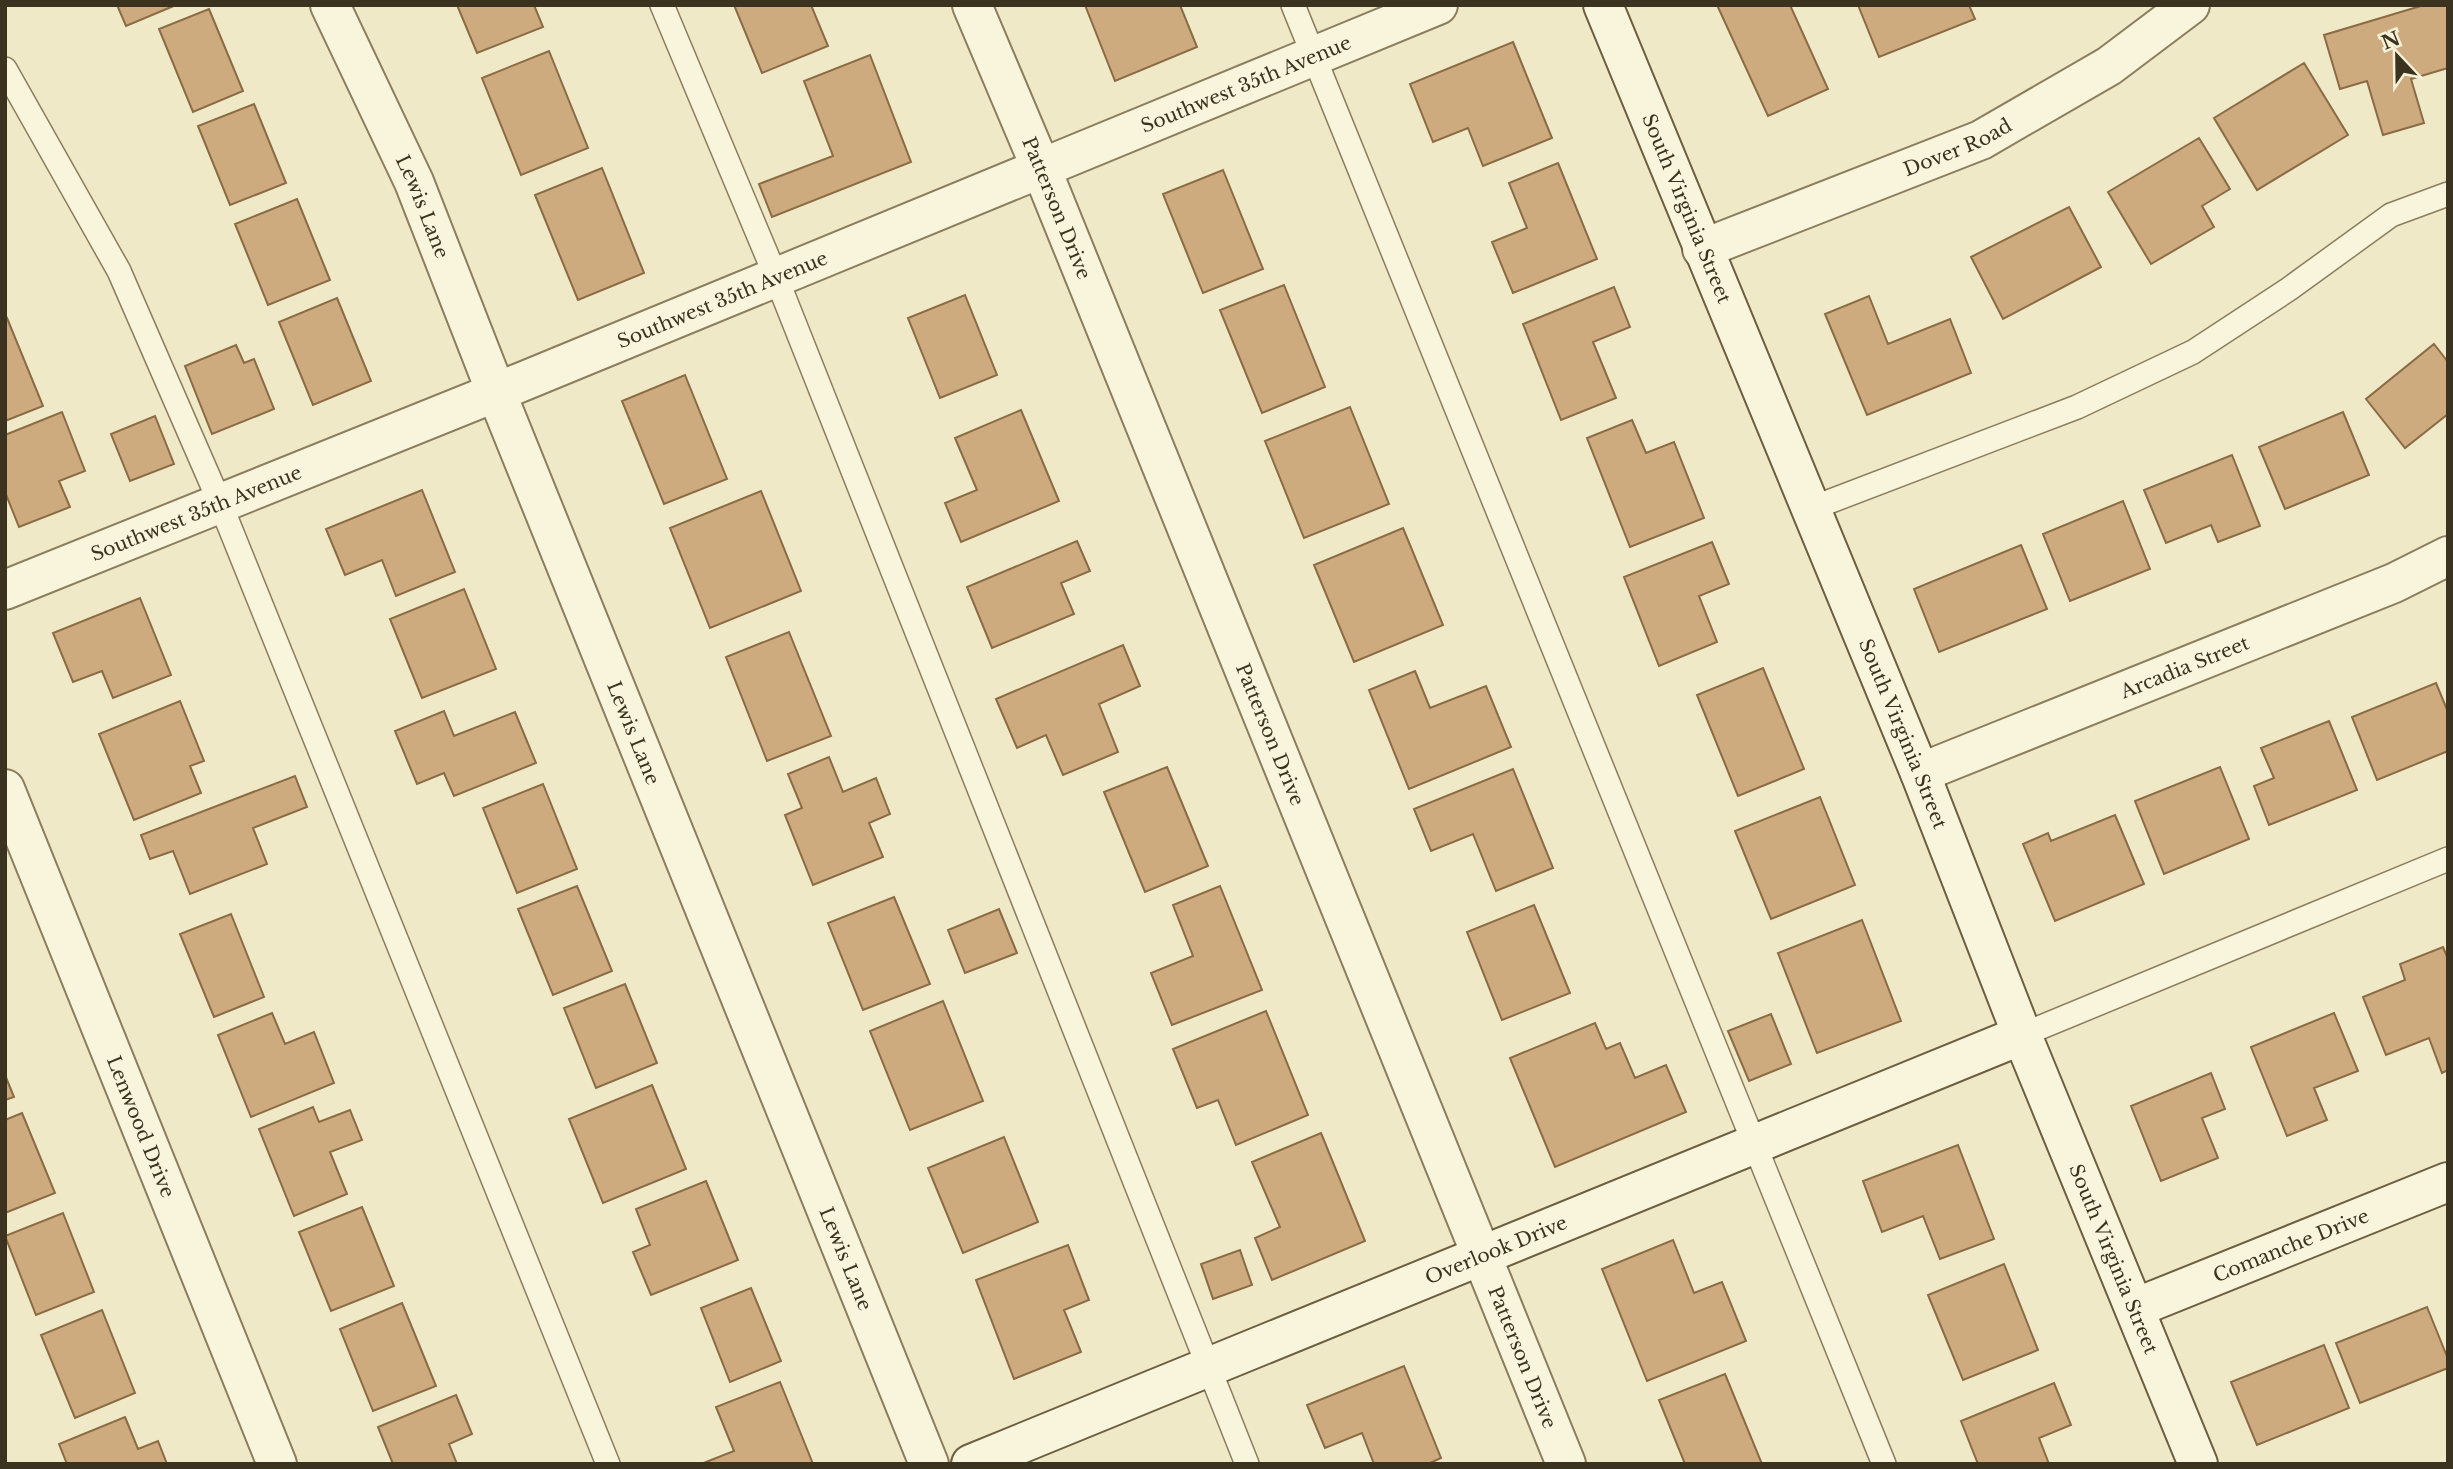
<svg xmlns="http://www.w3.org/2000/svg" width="2453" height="1469" viewBox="0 0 2453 1469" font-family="'Libre Baskerville',serif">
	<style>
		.building { fill: #cdab7e; stroke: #8a6b43; stroke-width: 2 }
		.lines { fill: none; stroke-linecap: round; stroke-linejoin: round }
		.lane-casing { stroke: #8b7d5d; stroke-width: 26 }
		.street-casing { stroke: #8b7d5d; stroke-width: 42 }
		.secondary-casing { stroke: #6d5e40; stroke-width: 42 }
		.lane { stroke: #f9f5dc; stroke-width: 23 }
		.street { stroke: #f9f5dc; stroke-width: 38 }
		.secondary { stroke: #f9f5dc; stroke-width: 38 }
		.labels { text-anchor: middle; stroke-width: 6; stroke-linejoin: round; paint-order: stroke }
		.street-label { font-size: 19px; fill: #3c3220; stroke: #f6f2d8 }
	</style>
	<rect width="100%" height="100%" fill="#efe9c8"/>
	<path class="building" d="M 117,5 L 176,5 L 126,26 Z
		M 457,5 L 534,5 L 543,27 L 477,53 Z
		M 734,5 L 811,5 L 828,46 L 762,73 Z
		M 1085,5 L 1180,5 L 1197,47 L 1115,81 Z
		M 1717,5 L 1790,5 L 1828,89 L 1768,116 Z
		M 1858,5 L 1969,5 L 1975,19 L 1879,57 Z
		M 2424,5 L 2448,5 L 2448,68 L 2411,79 L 2424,123 L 2383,135 L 2367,81 L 2340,89 L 2324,35 Z
		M 209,9 L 243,91 L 193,112 L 159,29 Z
		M 1513,42 L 1552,138 L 1483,166 L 1468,128 L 1433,142 L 1410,84 Z
		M 549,51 L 588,148 L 521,175 L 482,78 Z
		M 870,55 L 911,162 L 772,217 L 759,184 L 833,156 L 804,81 Z
		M 2304,63 L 2348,135 L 2257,190 L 2214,118 Z
		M 254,104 L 286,183 L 230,205 L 198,126 Z
		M 2199,138 L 2230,189 L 2202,206 L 2214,227 L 2151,264 L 2108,192 Z
		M 1558,163 L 1597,259 L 1513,293 L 1492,242 L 1527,228 L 1509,183 Z
		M 602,168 L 644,273 L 578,300 L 535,195 Z
		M 1223,170 L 1263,269 L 1203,293 L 1163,194 Z
		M 297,199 L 330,280 L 268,305 L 235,224 Z
		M 2069,207 L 2101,267 L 2003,319 L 1971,257 Z
		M 1284,285 L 1325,387 L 1262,413 L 1220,310 Z
		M 1614,287 L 1630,327 L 1593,342 L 1616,398 L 1561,420 L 1523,324 Z
		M 965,295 L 997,375 L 940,398 L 908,318 Z
		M 1869,296 L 1888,344 L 1950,319 L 1971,373 L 1867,415 L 1825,314 Z
		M 337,298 L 371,381 L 313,405 L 279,322 Z
		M 7,318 L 43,406 L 5,421 L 5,319 Z
		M 2434,344 L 2448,362 L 2448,414 L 2405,448 L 2366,399 Z
		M 236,345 L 244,363 L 254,359 L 274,409 L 212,434 L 185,366 Z
		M 685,375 L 727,479 L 664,504 L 622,401 Z
		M 1350,407 L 1389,504 L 1304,538 L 1265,441 Z
		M 1021,410 L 1059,501 L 961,542 L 945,503 L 977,490 L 955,438 Z
		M 62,412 L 85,471 L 59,481 L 70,507 L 19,527 L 5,492 L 5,435 Z
		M 2343,412 L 2369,475 L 2285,509 L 2259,447 Z
		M 155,416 L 174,464 L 130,481 L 111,434 Z
		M 1632,420 L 1646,453 L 1674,442 L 1704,518 L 1630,547 L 1587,438 Z
		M 2232,455 L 2260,526 L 2218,542 L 2211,525 L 2166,543 L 2144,490 Z
		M 422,490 L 455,572 L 396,596 L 382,560 L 345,575 L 326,529 Z
		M 761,491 L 801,591 L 710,628 L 670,528 Z
		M 2123,501 L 2150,569 L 2070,601 L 2043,534 Z
		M 1403,528 L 1443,625 L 1354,662 L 1314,565 Z
		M 1077,541 L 1090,571 L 1061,583 L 1074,614 L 992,648 L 967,587 Z
		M 1712,542 L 1729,584 L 1699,596 L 1717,642 L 1659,666 L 1624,577 Z
		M 2021,545 L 2047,609 L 1939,652 L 1914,589 Z
		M 464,589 L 496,669 L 422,698 L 390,619 Z
		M 140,598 L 171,675 L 113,698 L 102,671 L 73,682 L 53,633 Z
		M 789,632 L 831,736 L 767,761 L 726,657 Z
		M 1123,645 L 1140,686 L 1099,704 L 1118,752 L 1063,775 L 1046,735 L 1017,748 L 996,699 Z
		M 1763,668 L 1804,769 L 1738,796 L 1697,695 Z
		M 1415,671 L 1430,708 L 1486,686 L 1511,747 L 1409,789 L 1369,690 Z
		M 2436,683 L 2448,712 L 2448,751 L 2377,780 L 2352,717 Z
		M 180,701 L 204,761 L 190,766 L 201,793 L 134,820 L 99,734 Z
		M 444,711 L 454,736 L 515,712 L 536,763 L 454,796 L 444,773 L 417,784 L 395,731 Z
		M 2329,721 L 2357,790 L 2269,825 L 2254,786 L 2274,778 L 2261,748 Z
		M 829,757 L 843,792 L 876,778 L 890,814 L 869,823 L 883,857 L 813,885 L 785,815 L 802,808 L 788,774 Z
		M 1167,767 L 1208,866 L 1145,892 L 1104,792 Z
		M 2220,767 L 2249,839 L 2164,874 L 2135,801 Z
		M 1513,769 L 1553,868 L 1496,891 L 1473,834 L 1431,851 L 1414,809 Z
		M 295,776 L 307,807 L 253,828 L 267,864 L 190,894 L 173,851 L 150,859 L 141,835 Z
		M 543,784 L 577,869 L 517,893 L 483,808 Z
		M 1820,797 L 1855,885 L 1771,919 L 1735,831 Z
		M 2115,815 L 2144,884 L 2055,921 L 2023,844 L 2048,833 L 2051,841 Z
		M 577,886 L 612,971 L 553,995 L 518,909 Z
		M 1220,886 L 1262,990 L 1172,1025 L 1151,973 L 1193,956 L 1173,905 Z
		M 894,897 L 930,984 L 863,1010 L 828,923 Z
		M 1534,905 L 1570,993 L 1502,1020 L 1467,932 Z
		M 999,909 L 1017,953 L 965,973 L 948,930 Z
		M 231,914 L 264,997 L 214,1017 L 180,934 Z
		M 1862,920 L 1901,1021 L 1817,1053 L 1778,953 Z
		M 2443,947 L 2448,959 L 2448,1070 L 2442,1073 L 2429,1038 L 2386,1055 L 2363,997 L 2405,980 L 2400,964 Z
		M 625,984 L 657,1063 L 596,1088 L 564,1008 Z
		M 943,1001 L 983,1101 L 910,1130 L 870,1031 Z
		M 1266,1011 L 1308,1115 L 1236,1145 L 1218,1100 L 1197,1108 L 1173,1049 Z
		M 272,1013 L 285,1044 L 314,1032 L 334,1083 L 251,1117 L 218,1035 Z
		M 2334,1013 L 2358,1071 L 2314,1088 L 2327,1120 L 2287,1136 L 2251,1047 Z
		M 1771,1014 L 1791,1064 L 1749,1081 L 1728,1031 Z
		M 1595,1023 L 1606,1049 L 1620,1043 L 1635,1078 L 1666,1065 L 1686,1112 L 1555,1167 L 1510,1058 Z
		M 2211,1073 L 2225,1109 L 2202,1118 L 2218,1158 L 2161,1181 L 2131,1106 Z
		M 5,1075 L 14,1097 L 5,1100 Z
		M 652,1085 L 686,1169 L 603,1203 L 569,1119 Z
		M 313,1107 L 319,1122 L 350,1110 L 362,1140 L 330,1152 L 347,1194 L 294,1216 L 259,1129 Z
		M 22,1113 L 55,1193 L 5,1213 L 5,1120 Z
		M 1321,1133 L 1365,1241 L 1272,1280 L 1255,1238 L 1280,1227 L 1252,1162 Z
		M 1004,1137 L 1038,1222 L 963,1253 L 928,1168 Z
		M 1958,1145 L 1994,1239 L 1940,1259 L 1923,1216 L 1882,1232 L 1863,1181 Z
		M 706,1181 L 738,1260 L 651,1295 L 633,1252 L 650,1245 L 636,1209 Z
		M 362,1207 L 394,1286 L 331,1311 L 299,1232 Z
		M 63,1213 L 94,1292 L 36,1315 L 5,1236 Z
		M 1673,1240 L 1694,1293 L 1722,1282 L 1746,1341 L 1647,1381 L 1602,1269 Z
		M 1068,1245 L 1089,1300 L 1064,1310 L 1081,1352 L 1014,1379 L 976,1280 Z
		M 1240,1250 L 1252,1285 L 1213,1299 L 1201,1264 Z
		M 2004,1264 L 2038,1350 L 1963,1380 L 1928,1295 Z
		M 751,1288 L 781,1361 L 730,1382 L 701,1308 Z
		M 402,1303 L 436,1386 L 373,1411 L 340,1329 Z
		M 2427,1307 L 2448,1359 L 2448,1368 L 2360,1403 L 2336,1343 Z
		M 102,1310 L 135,1393 L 75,1418 L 41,1335 Z
		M 2324,1345 L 2349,1408 L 2257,1445 L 2231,1382 Z
		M 1404,1366 L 1441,1458 L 1428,1464 L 1374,1464 L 1362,1433 L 1325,1448 L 1307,1405 Z
		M 1725,1374 L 1762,1464 L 1685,1464 L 1659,1400 Z
		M 780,1382 L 813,1464 L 701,1464 L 734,1451 L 716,1407 Z
		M 2054,1383 L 2071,1425 L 2039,1438 L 2049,1464 L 1978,1464 L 1961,1421 Z
		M 456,1395 L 472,1434 L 449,1444 L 457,1464 L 393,1464 L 378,1427 Z
		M 125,1417 L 138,1449 L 158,1441 L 167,1464 L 67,1464 L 59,1444 Z"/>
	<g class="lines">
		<g class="lane-casing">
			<path id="lane" d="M 662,5 L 776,277 L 1247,1464
				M 1293,5 L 1884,1464
				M 5,69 L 119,271 L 220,503 L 608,1464
				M 1810,509 L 2077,407 L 2193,352 L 2289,289 L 2391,215 L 2448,194
				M 2022,1035 L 2448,859"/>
		</g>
		<g class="street-casing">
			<g id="street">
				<path id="s1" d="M 330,5 L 414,182 L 496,392 L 929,1464"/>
				<path id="s2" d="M 972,5 L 1041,168 L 1566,1464"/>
				<path id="s3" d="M 1702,249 L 1981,140 L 2109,66 L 2190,5"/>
				<path id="s4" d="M 5,590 L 524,381 L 1438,5"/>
				<path id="s5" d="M 1920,773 L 2394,583 L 2448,556"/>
				<path id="s6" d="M 5,789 L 277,1464"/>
			</g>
		</g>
		<g class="secondary-casing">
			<g id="secondary">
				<path id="s7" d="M 1603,5 L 1920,773 L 2022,1035 L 2198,1464"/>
				<path id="s8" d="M 2135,1308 L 2448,1182"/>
				<path id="s9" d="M 971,1464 L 2022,1035"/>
			</g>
		</g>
		<use href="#lane" class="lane"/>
		<use href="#street" class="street"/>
		<use href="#secondary" class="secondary"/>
	</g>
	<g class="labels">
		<g class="street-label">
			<text dy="7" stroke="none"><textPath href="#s4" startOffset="1340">Southwest 35th Avenue</textPath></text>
			<text dy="7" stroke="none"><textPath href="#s3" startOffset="275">Dover Road</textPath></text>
			<text dy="7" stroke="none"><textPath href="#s1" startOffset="222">Lewis Lane</textPath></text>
			<text dy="7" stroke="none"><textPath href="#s2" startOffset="220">Patterson Drive</textPath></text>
			<text dy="7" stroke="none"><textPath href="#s7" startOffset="220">South Virginia Street</textPath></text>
			<text dy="7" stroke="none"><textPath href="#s4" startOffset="774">Southwest 35th Avenue</textPath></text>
			<text dy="7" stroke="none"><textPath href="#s4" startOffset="206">Southwest 35th Avenue</textPath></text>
			<text dy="7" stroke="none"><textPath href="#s5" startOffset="285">Arcadia Street</textPath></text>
			<text dy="7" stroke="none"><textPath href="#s1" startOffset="789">Lewis Lane</textPath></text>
			<text dy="7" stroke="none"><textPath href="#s2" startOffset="788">Patterson Drive</textPath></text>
			<text dy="7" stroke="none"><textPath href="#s7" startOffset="788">South Virginia Street</textPath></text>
			<text dy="7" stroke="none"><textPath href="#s6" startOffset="364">Lenwood Drive</textPath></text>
			<text dy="7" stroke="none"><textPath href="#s8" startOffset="168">Comanche Drive</textPath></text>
			<text dy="7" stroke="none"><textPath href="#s9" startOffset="567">Overlook Drive</textPath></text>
			<text dy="7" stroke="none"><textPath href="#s1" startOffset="1356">Lewis Lane</textPath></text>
			<text dy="7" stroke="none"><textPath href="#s7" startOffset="1354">South Virginia Street</textPath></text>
			<text dy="7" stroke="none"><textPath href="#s2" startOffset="1460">Patterson Drive</textPath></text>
		</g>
	</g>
	<rect width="2453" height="1469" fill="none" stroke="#3c3220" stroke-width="14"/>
	<g transform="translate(2397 56) rotate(338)" stroke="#f6f2d8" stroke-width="5" paint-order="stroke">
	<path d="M0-5L12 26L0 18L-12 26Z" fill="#3c3220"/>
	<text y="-10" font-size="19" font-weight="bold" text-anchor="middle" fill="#3c3220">N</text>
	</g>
</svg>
